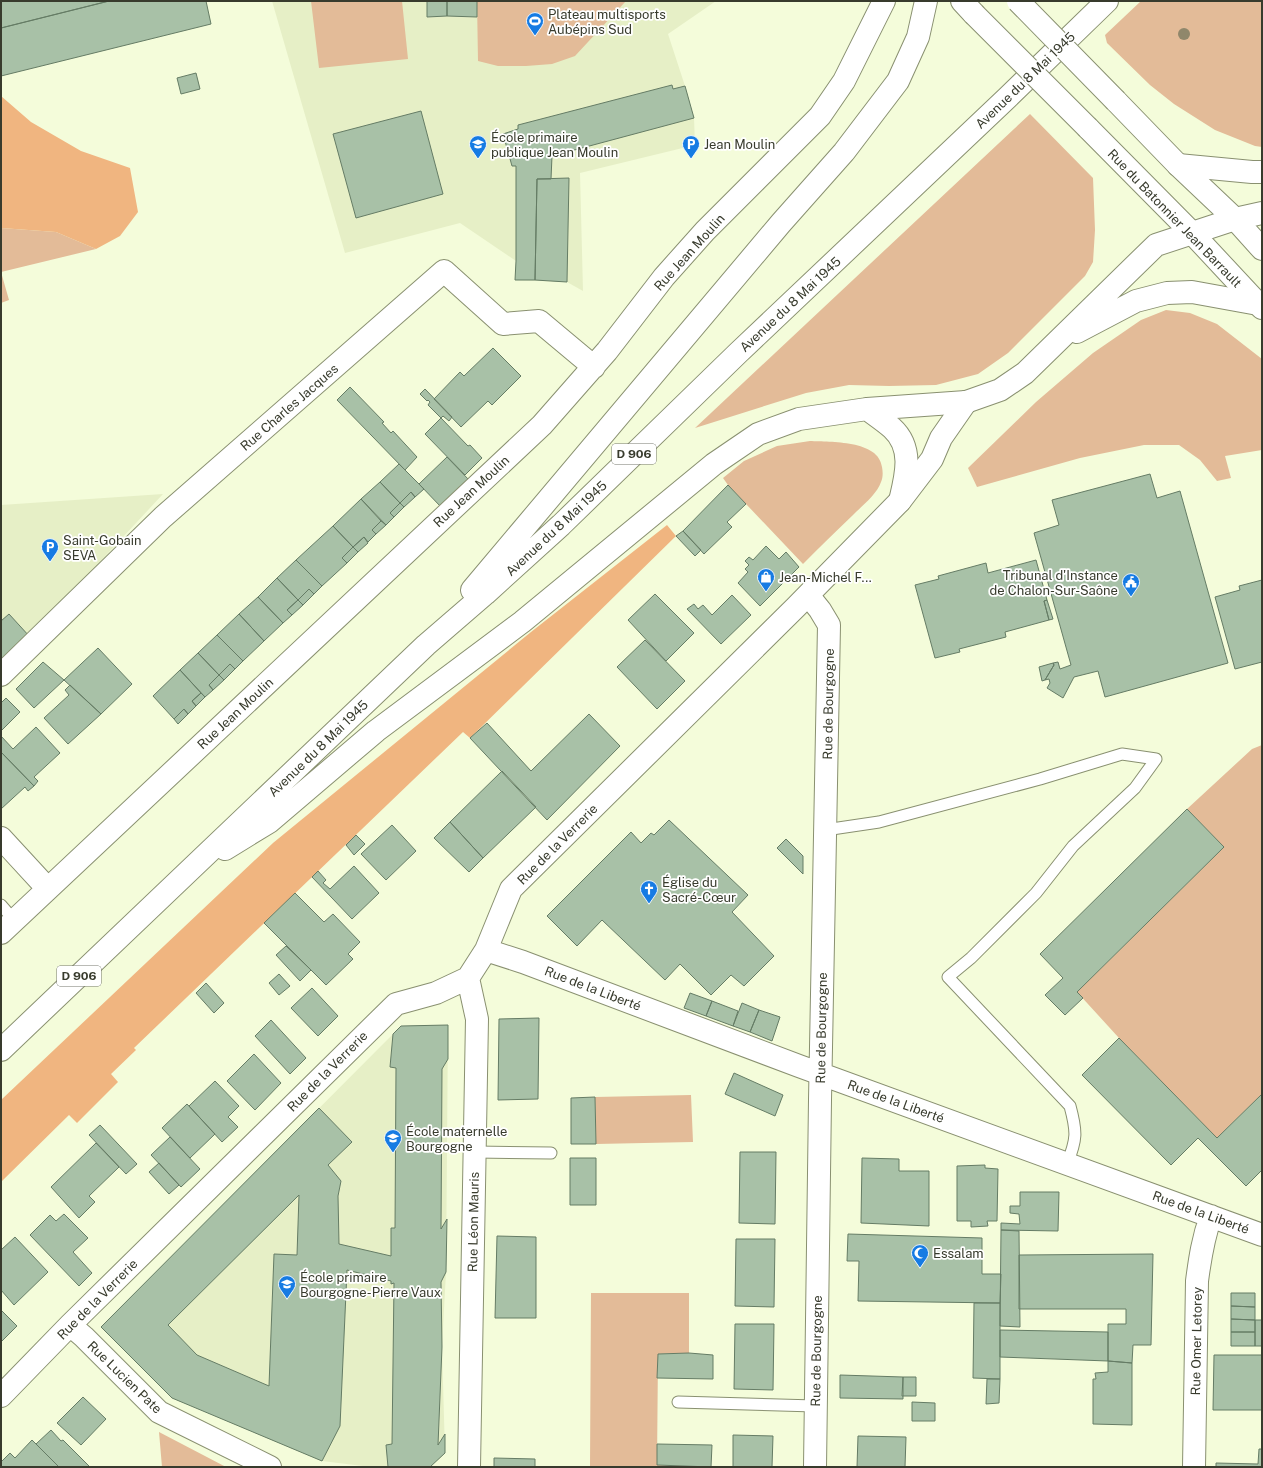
<svg xmlns="http://www.w3.org/2000/svg" width="1263" height="1468" viewBox="0 0 1263 1468" font-family="'Public Sans',sans-serif">
	<style>
		.built { fill: #e6efc6 }
		.green { fill: #e3bb98 }
		.forest { fill: #f0b580 }
		.building { fill: #a8c1a7; stroke: #657c65; fill-rule: evenodd }
		.lines { fill: none; stroke-linecap: round; stroke-linejoin: round }
		.lane-casing { stroke: #899070; stroke-width: 13 }
		.street-casing { stroke: #899070; stroke-width: 24 }
		.secondary-casing { stroke: #899070; stroke-width: 24 }
		.primary-casing { stroke: #899070; stroke-width: 24 }
		.lane { stroke: #fff; stroke-width: 11 }
		.street { stroke: #fff; stroke-width: 22 }
		.secondary { stroke: #fff; stroke-width: 22 }
		.primary { stroke: #fff; stroke-width: 22 }
		.primary-bridge-casing { stroke: #899070; stroke-width: 24; stroke-linecap: butt }
		.primary-bridge { stroke: #fff; stroke-width: 22 }
		.tree { fill: #90876b }
		.labels { text-anchor: middle; stroke-width: 3.5; stroke-linejoin: round; paint-order: stroke }
		.shield { fill: #fff; stroke: #74766c; stroke-width: 1 }
		.shield-label { font-size: 12px; font-weight: bold; fill: #383b2d }
		.poi-label { font-size: 13px; fill: #383b2d; stroke: #fff; text-anchor: start }
		.street-label { font-size: 13px; fill: #383b2d; stroke: #fff }
	</style>
	<rect width="100%" height="100%" fill="#f4fcda"/>
	<path class="built" d="M 272,1 L 716,1 L 668,34 L 685,86 L 694,118 L 695,145 L 580,173 L 583,291 L 567,282 L 515,280 L 516,261 L 460,223 L 345,253 Z
		M 163,494 L 30,637 L 1,665 L 1,505 Z
		M 448,1025 L 446,1272 L 442,1347 L 445,1453 L 430,1467 L 371,1467 L 322,1461 L 172,1398 L 101,1327 L 401,1026 Z"/>
	<path class="green" d="M 311,1 L 402,1 L 408,59 L 319,68 Z
		M 477,1 L 626,1 L 575,56 L 552,64 L 526,66 L 498,66 L 478,61 Z
		M 1141,1 L 1262,1 L 1262,147 L 1255,146 L 1215,130 L 1174,104 L 1150,85 L 1107,43 L 1105,35 Z
		M 1030,114 L 1093,178 L 1095,230 L 1093,262 L 1085,276 L 1008,353 L 978,374 L 936,385 L 889,386 L 849,385 L 806,393 L 695,428 Z
		M 1,228 L 56,232 L 96,249 L 1,272 Z
		M 1,272 L 9,300 L 1,303 Z
		M 1166,310 L 1190,313 L 1217,324 L 1262,359 L 1262,450 L 1225,456 L 1231,478 L 1217,481 L 1200,460 L 1179,445 L 1144,445 L 1080,458 L 977,487 L 968,468 L 1036,402 L 1093,353 L 1141,320 Z
		M 810,441 C 830,442 879,440 882,467 C 883,472 883,478 881,482 C 877,494 862,506 853,515 C 836,531 819,548 803,564 L 728,485 L 723,478 L 744,461 L 777,446 Z
		M 1262,745 L 1262,1094 L 1217,1138 L 1119,1038 L 1077,992 L 1224,847 L 1187,809 L 1252,749 Z
		M 691,1095 L 693,1142 L 596,1144 L 595,1097 Z
		M 591,1293 L 689,1293 L 689,1353 L 658,1354 L 657,1465 L 690,1465 L 690,1467 L 590,1467 Z
		M 159,1432 L 226,1467 L 162,1467 Z"/>
	<path class="forest" d="M 1,96 L 31,122 L 81,151 L 130,168 L 138,212 L 120,236 L 96,249 L 56,232 L 1,228 Z
		M 667,525 L 676,536 L 470,738 L 463,732 L 134,1048 L 136,1050 L 111,1074 L 118,1082 L 77,1123 L 69,1115 L 1,1182 L 1,1100 L 273,843 L 531,632 Z"/>
	<path class="building" d="M 1,1 L 109,1 L 1,28 Z
		M 109,1 L 206,1 L 211,24 L 1,76 L 1,28 Z
		M 427,1 L 447,1 L 447,16 L 427,17 Z
		M 447,1 L 477,1 L 477,17 L 447,16 Z
		M 196,73 L 200,89 L 181,94 L 177,78 Z
		M 672,85 L 673,89 L 685,86 L 694,118 L 552,156 L 551,179 L 537,179 L 535,280 L 515,280 L 516,261 L 516,166 L 512,166 L 503,134 L 518,129 L 518,125 Z
		M 421,111 L 443,194 L 356,218 L 333,134 Z
		M 569,178 L 567,282 L 535,280 L 537,179 Z
		M 493,348 L 521,376 L 492,405 L 488,401 L 461,427 L 434,399 L 460,372 L 464,376 Z
		M 350,387 L 384,422 L 382,423 L 391,433 L 393,431 L 417,457 L 405,470 L 337,400 Z
		M 425,389 L 452,417 L 449,421 L 443,416 L 441,418 L 428,405 L 430,402 L 428,400 L 427,401 L 420,394 Z
		M 441,418 L 468,446 L 470,445 L 482,458 L 465,475 L 425,434 Z
		M 447,457 L 469,480 L 441,507 L 419,484 Z
		M 399,464 L 424,489 L 415,497 L 411,492 L 400,503 L 380,482 Z
		M 1150,474 L 1157,498 L 1180,491 L 1228,663 L 1105,697 L 1098,671 L 1074,677 L 1063,698 L 1047,688 L 1050,683 L 1049,679 L 1045,680 L 1054,665 L 1053,663 L 1058,662 L 1060,669 L 1071,665 L 1034,533 L 1059,525 L 1052,500 Z
		M 380,482 L 400,503 L 390,513 L 394,517 L 386,525 L 361,499 Z
		M 728,485 L 746,504 L 727,522 L 732,527 L 704,554 L 683,531 Z
		M 411,492 L 415,497 L 404,507 L 400,503 Z
		M 361,499 L 381,521 L 372,530 L 376,534 L 368,542 L 364,537 L 353,547 L 333,526 Z
		M 400,503 L 404,507 L 394,517 L 390,513 Z
		M 381,521 L 386,525 L 376,534 L 372,530 Z
		M 333,526 L 353,547 L 342,558 L 347,563 L 322,586 L 296,560 Z
		M 683,531 L 701,550 L 695,556 L 676,536 Z
		M 364,537 L 368,543 L 358,552 L 353,547 Z
		M 766,546 L 779,559 L 786,552 L 799,567 L 760,606 L 738,583 L 748,572 L 745,569 L 749,565 L 745,561 L 749,557 L 753,560 Z
		M 353,547 L 358,552 L 347,563 L 342,558 Z
		M 296,560 L 322,586 L 314,594 L 309,589 L 298,600 L 277,578 Z
		M 1036,560 L 1047,600 L 1044,601 L 1049,620 L 1005,632 L 1006,637 L 959,649 L 960,652 L 935,658 L 915,585 L 939,579 L 938,576 L 986,563 L 988,573 Z
		M 277,578 L 298,600 L 287,610 L 292,615 L 283,623 L 258,597 Z
		M 1262,580 L 1262,662 L 1235,669 L 1215,597 L 1240,590 L 1239,586 Z
		M 309,589 L 314,594 L 303,605 L 298,600 Z
		M 655,594 L 694,633 L 666,661 L 628,620 Z
		M 732,595 L 751,615 L 721,644 L 687,609 L 694,604 L 698,609 L 703,605 L 712,615 Z
		M 258,597 L 283,623 L 264,641 L 239,614 Z
		M 298,600 L 303,605 L 292,615 L 287,610 Z
		M 1047,600 L 1053,619 L 1049,620 L 1044,601 Z
		M 9,614 L 30,637 L 1,665 L 1,621 Z
		M 239,614 L 264,641 L 243,661 L 217,635 Z
		M 217,635 L 243,661 L 235,669 L 230,664 L 219,675 L 198,653 Z
		M 645,640 L 685,681 L 657,709 L 617,667 Z
		M 98,648 L 132,684 L 101,714 L 64,680 Z
		M 198,653 L 219,675 L 209,685 L 213,690 L 205,697 L 180,670 Z
		M 43,662 L 64,680 L 34,708 L 16,689 Z
		M 1053,663 L 1054,665 L 1045,680 L 1042,681 L 1039,667 Z
		M 230,664 L 235,669 L 224,680 L 219,675 Z
		M 180,670 L 201,693 L 192,701 L 196,706 L 188,714 L 184,709 L 174,719 L 153,696 Z
		M 219,675 L 224,680 L 213,690 L 209,685 Z
		M 70,685 L 101,714 L 68,744 L 44,718 L 69,695 L 65,690 Z
		M 201,693 L 205,697 L 196,706 L 192,701 Z
		M 6,698 L 20,712 L 1,731 L 1,703 Z
		M 184,709 L 188,714 L 178,724 L 174,719 Z
		M 589,714 L 620,746 L 547,820 L 470,738 L 487,723 L 531,771 Z
		M 36,727 L 60,753 L 34,777 L 38,781 L 34,786 L 1,752 L 1,736 L 13,749 Z
		M 1,752 L 34,786 L 28,791 L 25,787 L 1,809 Z
		M 502,771 L 536,807 L 483,858 L 450,822 Z
		M 1187,809 L 1224,847 L 1077,992 L 1083,998 L 1065,1015 L 1045,995 L 1063,978 L 1040,954 Z
		M 669,820 L 748,895 L 732,912 L 774,956 L 744,986 L 731,975 L 711,995 L 680,964 L 665,980 L 602,920 L 577,946 L 547,916 L 631,832 L 641,843 L 651,833 L 654,835 Z
		M 450,822 L 483,858 L 469,872 L 434,838 Z
		M 392,825 L 416,851 L 386,880 L 361,854 Z
		M 356,835 L 365,844 L 354,855 L 346,845 Z
		M 786,839 L 803,856 L 803,874 L 777,848 Z
		M 354,866 L 379,893 L 352,919 L 312,877 L 318,871 L 326,880 L 323,883 L 330,889 Z
		M 295,893 L 324,922 L 333,914 L 360,942 L 348,954 L 353,959 L 326,985 L 264,923 Z
		M 286,946 L 311,970 L 300,981 L 276,955 Z
		M 279,974 L 290,986 L 279,995 L 269,983 Z
		M 206,983 L 224,1003 L 214,1013 L 196,993 Z
		M 312,988 L 338,1016 L 318,1036 L 291,1008 Z
		M 690,993 L 712,1001 L 706,1016 L 684,1008 Z
		M 712,1001 L 738,1011 L 733,1026 L 706,1016 Z
		M 742,1003 L 759,1010 L 750,1032 L 733,1026 Z
		M 759,1010 L 780,1017 L 772,1041 L 750,1032 Z
		M 539,1018 L 538,1099 L 498,1100 L 499,1019 Z
		M 271,1020 L 306,1058 L 290,1074 L 255,1036 Z
		M 448,1025 L 448,1059 L 442,1069 L 441,1229 L 447,1219 L 446,1272 L 441,1282 L 442,1347 L 438,1445 L 445,1434 L 445,1453 L 430,1467 L 388,1467 L 386,1445 L 392,1444 L 394,1283 L 391,1284 L 391,1281 L 347,1270 L 340,1426 L 322,1461 L 172,1398 L 101,1327 L 319,1108 L 352,1142 L 328,1165 L 341,1181 L 338,1196 L 339,1244 L 391,1256 L 391,1228 L 395,1228 L 396,1068 L 390,1067 L 393,1034 L 401,1026 ZM 299,1195 L 297,1255 L 274,1254 L 269,1386 L 197,1355 L 168,1325 Z
		M 1119,1038 L 1217,1138 L 1262,1094 L 1262,1170 L 1246,1186 L 1198,1138 L 1171,1165 L 1082,1075 Z
		M 254,1054 L 281,1083 L 255,1110 L 227,1081 Z
		M 734,1073 L 783,1095 L 775,1116 L 725,1094 Z
		M 215,1081 L 239,1106 L 228,1117 L 238,1127 L 222,1142 L 189,1106 Z
		M 595,1097 L 596,1144 L 571,1144 L 571,1098 Z
		M 187,1104 L 215,1134 L 190,1158 L 162,1128 Z
		M 100,1125 L 137,1164 L 126,1174 L 89,1135 Z
		M 170,1137 L 200,1169 L 181,1187 L 151,1155 Z
		M 96,1143 L 119,1167 L 89,1196 L 95,1202 L 79,1218 L 51,1187 Z
		M 740,1152 L 776,1152 L 775,1224 L 739,1223 Z
		M 570,1158 L 596,1158 L 596,1205 L 570,1205 Z
		M 862,1158 L 899,1159 L 899,1171 L 929,1171 L 929,1226 L 861,1223 Z
		M 159,1163 L 179,1185 L 169,1194 L 149,1172 Z
		M 985,1165 L 985,1168 L 998,1169 L 997,1221 L 987,1221 L 988,1226 L 971,1227 L 971,1221 L 957,1221 L 957,1166 Z
		M 1020,1192 L 1059,1192 L 1058,1231 L 1001,1230 L 1001,1223 L 1020,1224 L 1019,1214 L 1010,1213 L 1010,1206 L 1020,1206 Z
		M 64,1214 L 88,1238 L 73,1252 L 92,1273 L 79,1286 L 30,1235 L 50,1215 L 56,1221 Z
		M 1001,1230 L 1019,1231 L 1020,1327 L 1000,1326 Z
		M 848,1234 L 982,1238 L 982,1274 L 1001,1274 L 1000,1303 L 858,1301 L 859,1261 L 847,1261 Z
		M 497,1236 L 536,1237 L 536,1318 L 495,1318 Z
		M 15,1237 L 48,1272 L 14,1305 L 1,1290 L 1,1250 Z
		M 736,1239 L 775,1239 L 774,1307 L 735,1306 Z
		M 1153,1254 L 1151,1345 L 1133,1345 L 1132,1363 L 1108,1361 L 1108,1324 L 1126,1324 L 1126,1309 L 1019,1309 L 1019,1255 Z
		M 1231,1293 L 1255,1293 L 1255,1307 L 1231,1306 Z
		M 974,1303 L 1000,1303 L 1000,1379 L 973,1378 Z
		M 1231,1306 L 1255,1307 L 1255,1320 L 1231,1319 Z
		M 1,1310 L 17,1326 L 1,1342 Z
		M 1231,1319 L 1255,1320 L 1255,1332 L 1231,1332 Z
		M 1255,1320 L 1262,1320 L 1262,1346 L 1255,1346 Z
		M 735,1324 L 774,1324 L 773,1390 L 734,1389 Z
		M 1000,1330 L 1108,1332 L 1108,1361 L 1000,1357 Z
		M 1231,1332 L 1255,1332 L 1255,1346 L 1231,1346 Z
		M 689,1353 L 713,1355 L 713,1379 L 657,1378 L 658,1354 Z
		M 1214,1355 L 1262,1355 L 1262,1410 L 1213,1410 Z
		M 1108,1361 L 1132,1363 L 1132,1425 L 1093,1424 L 1093,1379 L 1096,1379 L 1095,1373 L 1108,1372 Z
		M 840,1375 L 903,1377 L 903,1399 L 840,1398 Z
		M 903,1377 L 916,1377 L 916,1396 L 902,1396 Z
		M 987,1379 L 1000,1379 L 999,1403 L 986,1404 Z
		M 83,1397 L 106,1419 L 81,1445 L 57,1423 Z
		M 912,1402 L 935,1403 L 935,1421 L 912,1421 Z
		M 51,1430 L 61,1441 L 63,1440 L 90,1467 L 59,1467 L 36,1444 Z
		M 733,1435 L 773,1436 L 772,1467 L 733,1467 Z
		M 858,1436 L 906,1437 L 905,1467 L 857,1467 Z
		M 32,1440 L 59,1467 L 1,1467 L 1,1462 L 10,1453 L 15,1458 Z
		M 657,1444 L 712,1445 L 711,1467 L 657,1465 Z
		M 1259,1449 L 1262,1449 L 1262,1467 L 1216,1467 L 1216,1463 L 1258,1464 Z
		M 494,1458 L 535,1459 L 535,1467 L 494,1467 Z"/>
	<g class="lines">
		<g class="lane-casing">
			<path id="lane" d="M 825,830 L 879,822 L 1040,779 L 1122,754 L 1156,759 L 1135,788 L 1073,846 L 1036,893 L 971,958 L 948,977 L 1070,1106 C 1077,1132 1077,1139 1067,1164
				M 1,905 L 14,920
				M 475,1152 L 551,1153
				M 678,1402 L 815,1406"/>
		</g>
		<g class="street-casing">
			<path id="street" d="M 808,595 L 820,610 L 829,625 L 820,1100 L 815,1467
				M 1,675 L 163,517 L 444,271 L 503,324 L 539,321 L 594,367
				M 1,838 L 48,889
				M 1,933 L 542,425 L 607,351 L 664,277 L 705,231 L 820,116 L 844,81 L 884,1
				M 486,950 L 523,962 L 799,1066 L 1262,1235
				M 468,978 L 477,1019 L 469,1467
				M 70,1325 L 84,1337 L 159,1412 L 270,1467
				M 1,1396 L 70,1325 L 396,1004 L 436,993 L 468,978 L 486,950 L 511,889 L 796,607 L 900,501 L 932,459 L 941,438 L 966,402
				M 1194,1467 L 1197,1281 C 1200,1258 1203,1238 1211,1216"/>
		</g>
		<g class="secondary-casing">
			<path id="secondary" d="M 1178,165 L 1252,172 L 1262,172
				M 1077,332 L 1136,301 L 1167,293 L 1192,292 L 1258,304
				M 966,402 L 1000,390 L 1025,373 L 1156,245 L 1235,219 L 1262,213"/>
		</g>
		<g class="primary-casing">
			<path id="primary" d="M 962,1 L 974,14
				M 1116,101 L 1178,165 L 1235,219 L 1262,249
				M 1088,128 L 1192,233 L 1262,308
				M 867,409 C 875,415 884,421 892,428 C 914,448 906,476 900,501
				M 472,590 L 781,223 L 844,152 L 898,81 L 918,37 L 926,1
				M 225,849 L 269,822 L 376,731 L 522,622 L 714,464 L 758,434 L 799,419 L 867,409 L 966,402
				M 1,1050 L 426,645 L 485,594 L 561,525 L 738,353 L 1007,98 L 1107,1"/>
		</g>
		<use href="#lane" class="lane"/>
		<use href="#street" class="street"/>
		<use href="#secondary" class="secondary"/>
		<use href="#primary" class="primary"/>
		<g class="primary-bridge-casing">
			<path id="primary-bridge" d="M 1018,1 L 1116,101
				M 974,14 L 1088,128"/>
		</g>
		<use href="#primary-bridge" class="primary-bridge"/>
	</g>
	<circle class="tree" cx="1184" cy="34" r="6"/>
	<defs>
		<g id="stadium-pin" transform="scale(0.9)"><path d="M0 17L-7.5 6A9.5 9.5 0 1 1 7.5 6Z" fill="#167be3" stroke="#fff"/><path d="M0-5a6.5 5 0 1 0 0 10a6.5 5 0 1 0 0-10ZM-3.5-1.8h7v3.6h-7Z" fill="#fff"/></g>
		<g id="school-pin" transform="scale(0.9)"><path d="M0 17L-7.5 6A9.5 9.5 0 1 1 7.5 6Z" fill="#167be3" stroke="#fff"/><path d="M0-5L7-2L0 1L-7-2ZM-4 1L0 2.5L4 1V4Q0 6-4 4Z" fill="#fff"/></g>
		<g id="parking-pin" transform="scale(0.9)"><path d="M0 17L-7.5 6A9.5 9.5 0 1 1 7.5 6Z" fill="#167be3" stroke="#fff"/><path d="M-3.5-5.5H1a3.5 3.5 0 0 1 0 7H-1V5.5H-3.5ZM-1-3.4V-.6H.8a1.4 1.4 0 0 0 0-2.8Z" fill="#fff"/></g>
		<g id="shop-pin" transform="scale(0.9)"><path d="M0 17L-7.5 6A9.5 9.5 0 1 1 7.5 6Z" fill="#167be3" stroke="#fff"/><path d="M-5-2.5h2.3a2.7 3.5 0 0 1 5.4 0H5L5.5 6h-11ZM-1.5-2.5h3a1.5 2.3 0 0 0-3 0Z" fill="#fff"/></g>
		<g id="civic-pin" transform="scale(0.9)"><path d="M0 17L-7.5 6A9.5 9.5 0 1 1 7.5 6Z" fill="#167be3" stroke="#fff"/><path d="M-.6-6.5H3V-4.5H.6V-3L4-1V1h2V6H-6V1h2V-1L-.6-3ZM-1.2 2.5V6h2.4V2.5Z" fill="#fff"/></g>
		<g id="church-pin" transform="scale(0.9)"><path d="M0 17L-7.5 6A9.5 9.5 0 1 1 7.5 6Z" fill="#167be3" stroke="#fff"/><path d="M-1.2-6h2.4v3.5h3.3v2.4h-3.3V6h-2.4V-.1h-3.3v-2.4h3.3Z" fill="#fff"/></g>
		<g id="mosque-pin" transform="scale(0.9)"><path d="M0 17L-7.5 6A9.5 9.5 0 1 1 7.5 6Z" fill="#167be3" stroke="#fff"/><path d="M3.5-4.9A6 6 0 1 0 3.5 4.9A5 5 0 1 1 3.5-4.9Z" fill="#fff"/></g>
	</defs>
	<g fill-rule="evenodd">
		<use href="#stadium-pin" x="535" y="21"/>
		<use href="#school-pin" x="478" y="144"/>
		<use href="#parking-pin" x="691" y="144"/>
		<use href="#parking-pin" x="50" y="547"/>
		<use href="#shop-pin" x="766" y="577"/>
		<use href="#civic-pin" x="1131" y="582"/>
		<use href="#church-pin" x="649" y="889"/>
		<use href="#school-pin" x="393" y="1138"/>
		<use href="#mosque-pin" x="920" y="1253"/>
		<use href="#school-pin" x="287" y="1284"/>
	</g>
	<g class="labels">
		<g class="shield">
			<rect x="612" y="444" width="44" height="20" rx="3"/>
			<rect x="57" y="966" width="44" height="20" rx="3"/>
		</g>
		<g class="shield-label">
			<text x="634" y="458">D 906</text>
			<text x="79" y="980">D 906</text>
		</g>
		<g class="poi-label">
			<text x="548" y="19">Plateau multisports<tspan x="548" dy="15">Aubépins Sud</tspan></text>
			<text x="491" y="142">École primaire<tspan x="491" dy="15">publique Jean Moulin</tspan></text>
			<text x="704" y="149">Jean Moulin</text>
			<text x="63" y="545">Saint-Gobain<tspan x="63" dy="15">SEVA</tspan></text>
			<text x="1118" y="580" text-anchor="end">Tribunal d'Instance<tspan x="1118" dy="15">de Chalon-Sur-Saône</tspan></text>
			<text x="779" y="582">Jean-Michel F...</text>
			<text x="662" y="887">Église du<tspan x="662" dy="15">Sacré-Cœur</tspan></text>
			<text x="406" y="1136">École maternelle<tspan x="406" dy="15">Bourgogne</tspan></text>
			<text x="933" y="1258">Essalam</text>
			<text x="300" y="1282">École primaire<tspan x="300" dy="15">Bourgogne-Pierre Vaux</tspan></text>
		</g>
		<g class="street-label">
			<text transform="translate(1025 80) rotate(-44)" y="5">Avenue du 8 Mai 1945</text>
			<text transform="translate(1175 218) rotate(46)" y="5">Rue du Batonnier Jean Barrault</text>
			<text transform="translate(689 252) rotate(-48)" y="5">Rue Jean Moulin</text>
			<text transform="translate(790 304) rotate(-43)" y="5">Avenue du 8 Mai 1945</text>
			<text transform="translate(289 407) rotate(-41)" y="5">Rue Charles Jacques</text>
			<text transform="translate(471 491) rotate(-43)" y="5">Rue Jean Moulin</text>
			<text transform="translate(556 528) rotate(-43)" y="5">Avenue du 8 Mai 1945</text>
			<text transform="translate(828 704) rotate(-89)" y="5">Rue de Bourgogne</text>
			<text transform="translate(235 713) rotate(-43)" y="5">Rue Jean Moulin</text>
			<text transform="translate(318 748) rotate(-44)" y="5">Avenue du 8 Mai 1945</text>
			<text transform="translate(557 844) rotate(-45)" y="5">Rue de la Verrerie</text>
			<text transform="translate(593 988) rotate(21)" y="5">Rue de la Liberté</text>
			<text transform="translate(821 1028) rotate(-89)" y="5">Rue de Bourgogne</text>
			<text transform="translate(327 1071) rotate(-45)" y="5">Rue de la Verrerie</text>
			<text transform="translate(896 1101) rotate(20)" y="5">Rue de la Liberté</text>
			<text transform="translate(1201 1212) rotate(20)" y="5">Rue de la Liberté</text>
			<text transform="translate(473 1222) rotate(-89)" y="5">Rue Léon Mauris</text>
			<text transform="translate(97 1299) rotate(-45)" y="5">Rue de la Verrerie</text>
			<text transform="translate(1196 1341) rotate(-89)" y="5">Rue Omer Letorey</text>
			<text transform="translate(816 1351) rotate(-89)" y="5">Rue de Bourgogne</text>
			<text transform="translate(125 1377) rotate(44)" y="5">Rue Lucien Pate</text>
		</g>
	</g>
	<rect width="1263" height="1468" fill="none" stroke="#383b2d" stroke-width="4"/>
</svg>
